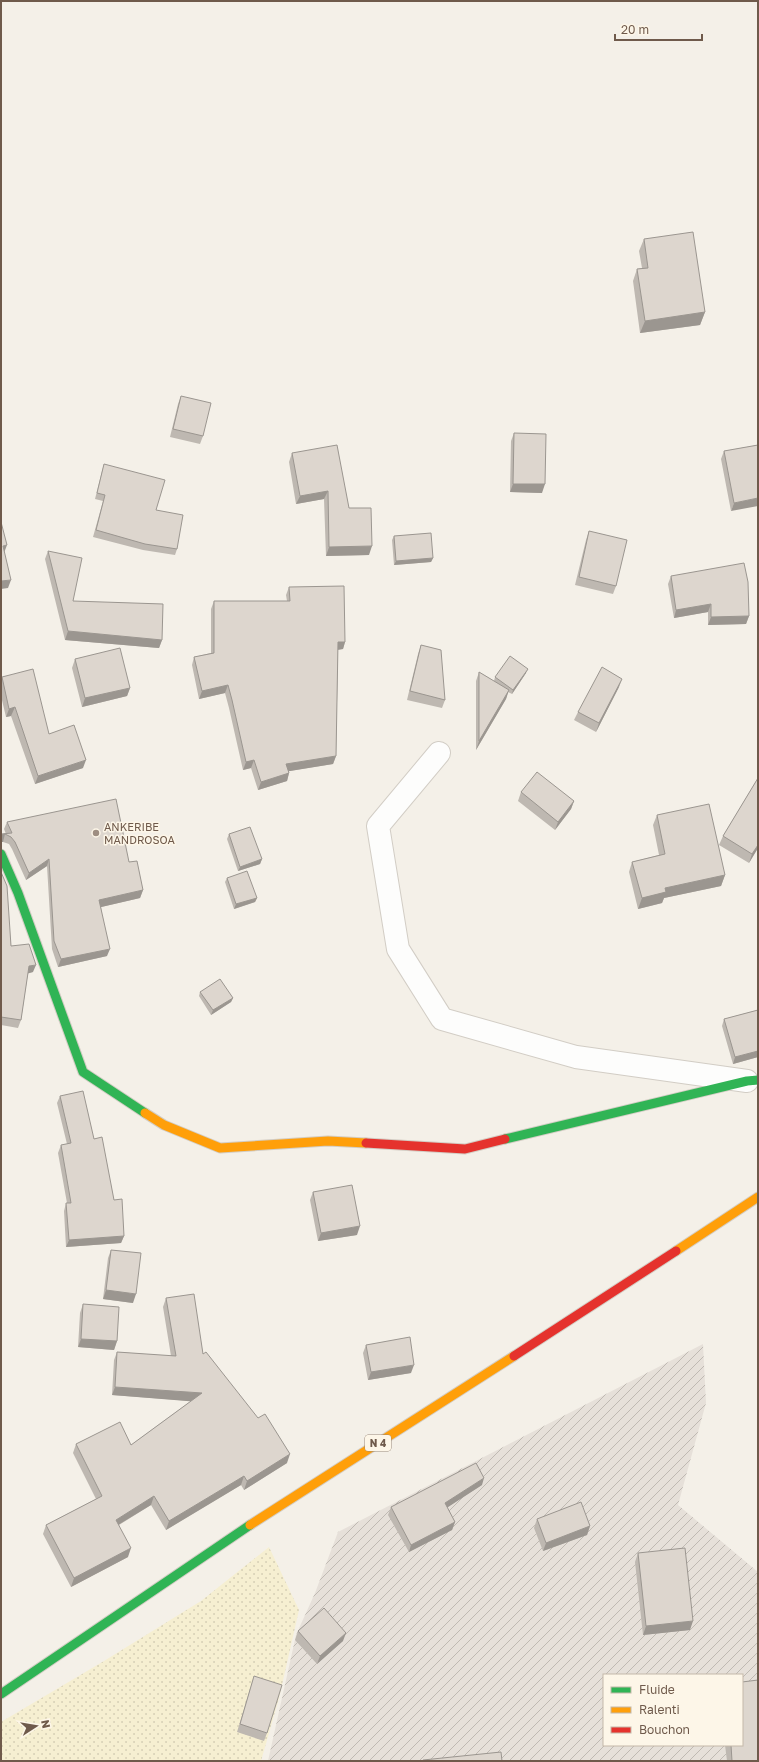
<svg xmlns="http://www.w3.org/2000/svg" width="759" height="1762" viewBox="0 0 759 1762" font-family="'Golos Text',sans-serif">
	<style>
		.industrial { fill: url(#industrial-furrows); fill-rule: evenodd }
		.sand { fill: url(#sand-dots) }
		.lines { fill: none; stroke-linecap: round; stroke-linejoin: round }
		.street-casing { stroke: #d2cdc5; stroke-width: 24 }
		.fast-casing { stroke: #d3cdc4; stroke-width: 11 }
		.slow-casing { stroke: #d3cdc4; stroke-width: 11 }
		.jam-casing { stroke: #d3cdc4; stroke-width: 11 }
		.street { stroke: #fdfdfc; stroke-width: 22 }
		.fast { stroke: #30b455; stroke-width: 9 }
		.slow { stroke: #ff9f0a; stroke-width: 9 }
		.jam { stroke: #e5322d; stroke-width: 9 }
		.wall { fill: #beb8b1 }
		.shaded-wall { fill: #9b9690 }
		.building { fill: #ddd6ce; stroke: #9b9690 }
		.poi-dot { fill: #9e8e82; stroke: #fdf6e8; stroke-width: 1.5 }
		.labels { text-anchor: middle; stroke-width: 3; stroke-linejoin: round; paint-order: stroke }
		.shield { fill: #fdf6e8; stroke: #9a897a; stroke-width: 1 }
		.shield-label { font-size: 10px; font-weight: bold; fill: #6f5a4b }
		.poi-label { font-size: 11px; fill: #6f5a4b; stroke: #fdf6e8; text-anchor: start }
	</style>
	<defs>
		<pattern id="industrial-furrows" width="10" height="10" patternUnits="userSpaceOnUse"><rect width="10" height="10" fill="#e6e0d9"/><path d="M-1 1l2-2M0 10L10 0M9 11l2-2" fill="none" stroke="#bfb9b2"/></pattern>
		<pattern id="sand-dots" width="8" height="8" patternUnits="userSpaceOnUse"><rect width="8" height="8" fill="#f6efd1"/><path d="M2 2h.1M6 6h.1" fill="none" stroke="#d6cfb5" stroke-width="1.8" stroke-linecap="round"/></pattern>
	</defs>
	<rect width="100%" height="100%" fill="#f4f0e8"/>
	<path class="industrial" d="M 703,1344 L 706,1403 L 678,1505 L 758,1572 L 758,1761 L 268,1761 L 296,1635 L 315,1593 L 338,1532 ZM 604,1675 L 742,1675 L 742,1745 L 604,1745 Z"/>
	<path class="sand" d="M 269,1547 L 299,1610 L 279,1698 L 261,1761 L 1,1761 L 1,1722 L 104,1661 L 201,1601 Z"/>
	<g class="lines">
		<g class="street-casing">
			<path id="street" d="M 439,753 L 378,826 L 398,949 L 442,1019 L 576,1057 L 747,1081"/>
		</g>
		<g class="fast-casing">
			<path id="fast" d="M 1,854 L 18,893 L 83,1072 L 145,1113
				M 505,1139 L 747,1081 L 758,1080
				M 1,1694 L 250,1525"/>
		</g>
		<g class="slow-casing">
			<path id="slow" d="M 145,1113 L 164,1125 L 220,1148 L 328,1141 L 366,1143
				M 676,1251 L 758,1197
				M 250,1525 L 514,1356"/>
		</g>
		<g class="jam-casing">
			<path id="jam" d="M 366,1143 L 465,1149 L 505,1139
				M 514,1356 L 676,1251"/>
		</g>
		<use href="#street" class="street"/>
		<use href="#fast" class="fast"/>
		<use href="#slow" class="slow"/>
		<use href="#jam" class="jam"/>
	</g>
	<path class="wall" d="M 644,239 L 705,312 L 700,325 L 640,333 L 633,281 L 637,269 L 642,268 L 639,251 Z
		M 181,396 L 203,436 L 200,444 L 170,437 L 178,404 Z
		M 514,433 L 542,493 L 510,492 L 511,441 Z
		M 758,445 L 731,511 L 721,459 L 724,451 Z
		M 292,453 L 349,508 L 369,555 L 326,556 L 324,499 L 296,504 L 289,462 Z
		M 104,464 L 156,510 L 177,549 L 175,555 L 143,550 L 93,537 L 103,501 L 95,499 L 102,471 Z
		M 589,531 L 616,586 L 613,594 L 575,585 L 586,540 Z
		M 394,536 L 433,558 L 431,562 L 394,565 L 392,540 Z
		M 48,551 L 73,601 L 162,640 L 159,648 L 65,640 L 45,559 Z
		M 671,576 L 749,616 L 746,624 L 708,625 L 708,612 L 674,618 L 668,584 Z
		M 289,587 L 345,642 L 343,649 L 338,650 L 336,756 L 333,764 L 289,771 L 289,773 L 287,781 L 258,790 L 251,768 L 243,770 L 229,708 L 225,693 L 199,699 L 192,665 L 194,657 L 211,653 L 211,609 L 214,601 L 287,601 L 286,595 Z
		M 421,645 L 445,700 L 442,708 L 407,700 L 418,654 Z
		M 75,659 L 130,688 L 127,696 L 82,707 L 72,668 Z
		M 479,672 L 494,681 L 495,677 L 526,673 L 512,694 L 508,692 L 506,699 L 476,750 L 476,681 Z
		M 2,677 L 49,734 L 83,768 L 35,784 L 11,716 L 6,717 L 1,696 Z
		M 619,687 L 596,732 L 574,720 L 578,712 Z
		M 758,778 L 758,848 L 749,863 L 719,845 L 723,836 Z
		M 521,792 L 574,801 L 571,809 L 555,830 L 518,801 Z
		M 657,815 L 725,875 L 721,886 L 664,898 L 662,903 L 638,909 L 629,872 L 632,862 L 659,855 L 653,825 Z
		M 7,822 L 129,862 L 143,890 L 140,898 L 101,907 L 107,956 L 58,967 L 52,949 L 47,866 L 26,880 L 12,849 L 9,844 L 3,842 L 1,834 L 6,834 L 4,829 Z
		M 229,834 L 262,859 L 260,864 L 238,871 L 227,839 Z
		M 1,872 L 11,946 L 33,972 L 28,973 L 21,1020 L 18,1028 L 1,1025 Z
		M 227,878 L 257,898 L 255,902 L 234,909 L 225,882 Z
		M 200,992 L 233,998 L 231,1002 L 211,1015 L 199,996 Z
		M 758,1010 L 758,1057 L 733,1064 L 722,1026 L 724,1019 Z
		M 60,1096 L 94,1139 L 114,1200 L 124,1236 L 121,1243 L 66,1247 L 64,1211 L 66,1203 L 67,1203 L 58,1153 L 61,1145 L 67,1144 L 57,1103 Z
		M 313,1192 L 357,1235 L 318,1241 L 310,1200 Z
		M 111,1250 L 133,1303 L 103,1299 L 108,1258 Z
		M 166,1298 L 203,1354 L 287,1463 L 244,1490 L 241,1485 L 166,1530 L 151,1505 L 119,1525 L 128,1557 L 71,1587 L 43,1534 L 46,1525 L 96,1499 L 73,1453 L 76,1444 L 131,1445 L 191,1401 L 112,1395 L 114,1360 L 117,1352 L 171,1356 L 163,1307 Z
		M 83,1304 L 117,1341 L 114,1350 L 78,1347 L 80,1313 Z
		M 366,1345 L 411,1373 L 368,1380 L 363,1353 Z
		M 482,1485 L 447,1507 L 455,1522 L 452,1530 L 409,1552 L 388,1515 L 391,1507 Z
		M 537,1519 L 590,1526 L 587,1535 L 543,1551 L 534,1528 Z
		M 638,1553 L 690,1630 L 643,1635 L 635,1562 Z
		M 298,1631 L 343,1641 L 317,1664 L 295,1640 Z
		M 254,1676 L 267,1733 L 264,1741 L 237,1732 Z
		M 725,1745 L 742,1745 L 758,1761 L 727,1761 Z"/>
	<path class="shaded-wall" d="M 705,312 L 700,325 L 640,333 L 645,321 Z
		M 513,484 L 545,484 L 542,493 L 510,492 Z
		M 328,491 L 324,499 L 296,504 L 300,496 Z
		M 758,498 L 758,506 L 731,511 L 734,503 Z
		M 7,545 L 4,553 L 3,546 Z
		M 372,546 L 369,555 L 326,556 L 329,547 Z
		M 433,558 L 431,562 L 394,565 L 396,561 Z
		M 11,580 L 8,588 L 1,589 L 1,581 Z
		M 711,604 L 708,612 L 674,618 L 676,610 Z
		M 749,616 L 746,624 L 708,625 L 711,617 Z
		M 68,631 L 162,640 L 159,648 L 65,640 Z
		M 338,642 L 345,642 L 343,649 L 335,650 Z
		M 528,669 L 526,673 L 512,694 L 513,690 Z
		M 622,679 L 619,687 L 596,732 L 599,723 Z
		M 228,685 L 225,693 L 199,699 L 202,691 Z
		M 130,688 L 127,696 L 82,707 L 85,698 Z
		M 509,690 L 506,699 L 476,750 L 479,741 Z
		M 15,707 L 11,716 L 6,717 L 9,709 Z
		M 336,756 L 333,764 L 284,772 L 286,764 Z
		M 86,760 L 83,768 L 35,784 L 38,776 Z
		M 254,760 L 251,768 L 243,770 L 246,762 Z
		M 289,773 L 287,781 L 258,790 L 261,782 Z
		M 574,801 L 571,809 L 555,830 L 558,822 Z
		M 5,834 L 3,842 L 1,842 L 1,835 Z
		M 758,845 L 758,848 L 749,863 L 752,854 Z
		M 49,859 L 47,866 L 26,880 L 29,873 Z
		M 262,859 L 260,864 L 238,871 L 240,867 Z
		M 725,875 L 721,886 L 664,898 L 662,903 L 638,909 L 642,898 L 665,888 Z
		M 143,890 L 140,898 L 97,908 L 99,900 Z
		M 257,898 L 255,902 L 234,909 L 236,904 Z
		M 110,949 L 107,956 L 58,967 L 61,959 Z
		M 36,965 L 33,972 L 26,974 L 29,966 Z
		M 233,998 L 231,1002 L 211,1015 L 213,1010 Z
		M 758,1051 L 758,1057 L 733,1064 L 735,1057 Z
		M 360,1226 L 357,1235 L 318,1241 L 321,1233 Z
		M 124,1236 L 121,1243 L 66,1247 L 69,1240 Z
		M 106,1290 L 136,1294 L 133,1303 L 103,1299 Z
		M 81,1339 L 117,1341 L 114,1350 L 78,1347 Z
		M 414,1365 L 411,1373 L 368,1380 L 371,1372 Z
		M 115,1387 L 202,1393 L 199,1402 L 112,1395 Z
		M 290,1454 L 287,1463 L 244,1490 L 247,1481 Z
		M 244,1476 L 241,1485 L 166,1530 L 169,1521 Z
		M 484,1478 L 482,1485 L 442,1511 L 445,1503 Z
		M 154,1496 L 151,1505 L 113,1528 L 116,1520 Z
		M 455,1522 L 452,1530 L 409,1552 L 411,1545 Z
		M 590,1526 L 587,1535 L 543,1551 L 546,1543 Z
		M 131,1548 L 128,1557 L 71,1587 L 74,1578 Z
		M 693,1621 L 690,1630 L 643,1635 L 646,1626 Z
		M 346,1633 L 343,1641 L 317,1664 L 320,1656 Z"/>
	<path class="building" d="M 693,232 L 705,312 L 645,321 L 637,269 L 648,268 L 644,239 Z
		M 181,396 L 211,403 L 203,436 L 173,429 Z
		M 514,433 L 546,434 L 545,484 L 513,484 Z
		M 337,445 L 349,508 L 371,508 L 372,546 L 329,547 L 328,491 L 300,496 L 292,453 Z
		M 758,445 L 758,498 L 734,503 L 724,451 Z
		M 104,464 L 165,480 L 156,510 L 183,515 L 177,549 L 145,544 L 96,530 L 105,495 L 97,493 Z
		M 1,522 L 7,545 L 3,546 L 11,580 L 1,581 Z
		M 589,531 L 627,540 L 616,586 L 579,577 Z
		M 431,533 L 433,558 L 396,561 L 394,536 Z
		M 48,551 L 82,558 L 73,601 L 163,604 L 162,640 L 68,631 Z
		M 744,563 L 748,582 L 749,616 L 711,617 L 711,604 L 676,610 L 671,576 Z
		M 344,586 L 345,642 L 338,642 L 336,756 L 286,764 L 289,773 L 261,782 L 254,760 L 246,762 L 232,700 L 228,685 L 202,691 L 194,657 L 214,653 L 214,601 L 290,601 L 289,587 Z
		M 421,645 L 441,650 L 445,700 L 410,691 Z
		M 120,648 L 130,688 L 85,698 L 75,659 Z
		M 510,656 L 528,669 L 513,690 L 495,677 Z
		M 602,667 L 622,679 L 599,723 L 578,712 Z
		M 33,669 L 49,734 L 74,725 L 86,760 L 38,776 L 15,707 L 9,709 L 2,677 Z
		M 479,672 L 509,690 L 479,741 Z
		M 537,772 L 574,801 L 558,822 L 521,792 Z
		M 758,778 L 758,845 L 752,854 L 723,836 Z
		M 116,799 L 129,862 L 137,861 L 143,890 L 99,900 L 110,949 L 61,959 L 54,941 L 49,859 L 29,873 L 15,842 L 11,837 L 5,834 L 1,835 L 1,834 L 12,833 L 7,822 Z
		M 709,804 L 725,875 L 665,888 L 666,892 L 642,898 L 632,862 L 665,854 L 657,815 Z
		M 250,827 L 262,859 L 240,867 L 229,834 Z
		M 247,871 L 257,898 L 236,904 L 227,878 Z
		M 1,872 L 7,886 L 11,946 L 29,944 L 36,965 L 29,966 L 21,1020 L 1,1017 Z
		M 220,979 L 233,998 L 213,1010 L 200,992 Z
		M 758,1010 L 758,1051 L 735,1057 L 724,1019 Z
		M 83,1091 L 94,1139 L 102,1137 L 114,1200 L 122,1199 L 124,1236 L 69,1240 L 66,1203 L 71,1203 L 61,1145 L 71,1143 L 60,1096 Z
		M 352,1185 L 360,1226 L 321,1233 L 313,1192 Z
		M 111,1250 L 141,1253 L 136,1294 L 106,1290 Z
		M 194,1294 L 203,1354 L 206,1352 L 258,1418 L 265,1414 L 290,1454 L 247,1481 L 244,1476 L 169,1521 L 154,1496 L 116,1520 L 131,1548 L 74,1578 L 46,1525 L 102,1496 L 76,1444 L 120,1422 L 131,1445 L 202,1393 L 115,1387 L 117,1352 L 176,1356 L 166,1298 Z
		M 83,1304 L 119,1307 L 117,1341 L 81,1339 Z
		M 410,1337 L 414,1365 L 371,1372 L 366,1345 Z
		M 476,1463 L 484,1478 L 445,1503 L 455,1522 L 411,1545 L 391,1507 Z
		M 581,1502 L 590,1526 L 546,1543 L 537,1519 Z
		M 685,1548 L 693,1621 L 646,1626 L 638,1553 Z
		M 324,1608 L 346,1633 L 320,1656 L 298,1631 Z
		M 254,1676 L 282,1685 L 267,1733 L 240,1724 Z
		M 758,1680 L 758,1761 L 732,1761 L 731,1745 L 742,1745 L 742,1682 Z
		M 501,1752 L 502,1761 L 423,1761 L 423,1760 Z"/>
	<circle class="poi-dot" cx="96" cy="833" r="4"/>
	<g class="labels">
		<rect class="shield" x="365" y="1435" width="26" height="16" rx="3"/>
		<g class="shield-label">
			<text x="378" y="1447">N 4</text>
		</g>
		<g class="poi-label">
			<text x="104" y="831">ANKERIBE<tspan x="104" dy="13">MANDROSOA</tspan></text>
		</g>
	</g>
	<rect width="759" height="1762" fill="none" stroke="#6f5a4b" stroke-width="4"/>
	<rect x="603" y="1674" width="140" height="72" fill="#fdf6e8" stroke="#c4b8a9"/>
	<rect x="611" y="1687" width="20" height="6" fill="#30b455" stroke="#c4b8a9"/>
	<text x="639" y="1694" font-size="12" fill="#6f5a4b">Fluide</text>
	<rect x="611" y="1707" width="20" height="6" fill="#ff9f0a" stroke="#c4b8a9"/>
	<text x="639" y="1714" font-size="12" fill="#6f5a4b">Ralenti</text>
	<rect x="611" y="1727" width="20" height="6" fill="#e5322d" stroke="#c4b8a9"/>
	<text x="639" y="1734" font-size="12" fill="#6f5a4b">Bouchon</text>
	<g transform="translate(36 1726) rotate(78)" stroke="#fdf6e8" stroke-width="3" paint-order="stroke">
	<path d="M0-3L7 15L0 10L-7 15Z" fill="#6f5a4b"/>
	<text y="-6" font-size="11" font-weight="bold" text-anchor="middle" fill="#6f5a4b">N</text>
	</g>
	<path d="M615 34v6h87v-6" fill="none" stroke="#6f5a4b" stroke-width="2"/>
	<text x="621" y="34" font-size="12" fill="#6f5a4b" stroke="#fdf6e8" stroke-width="3" paint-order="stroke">20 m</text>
</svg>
